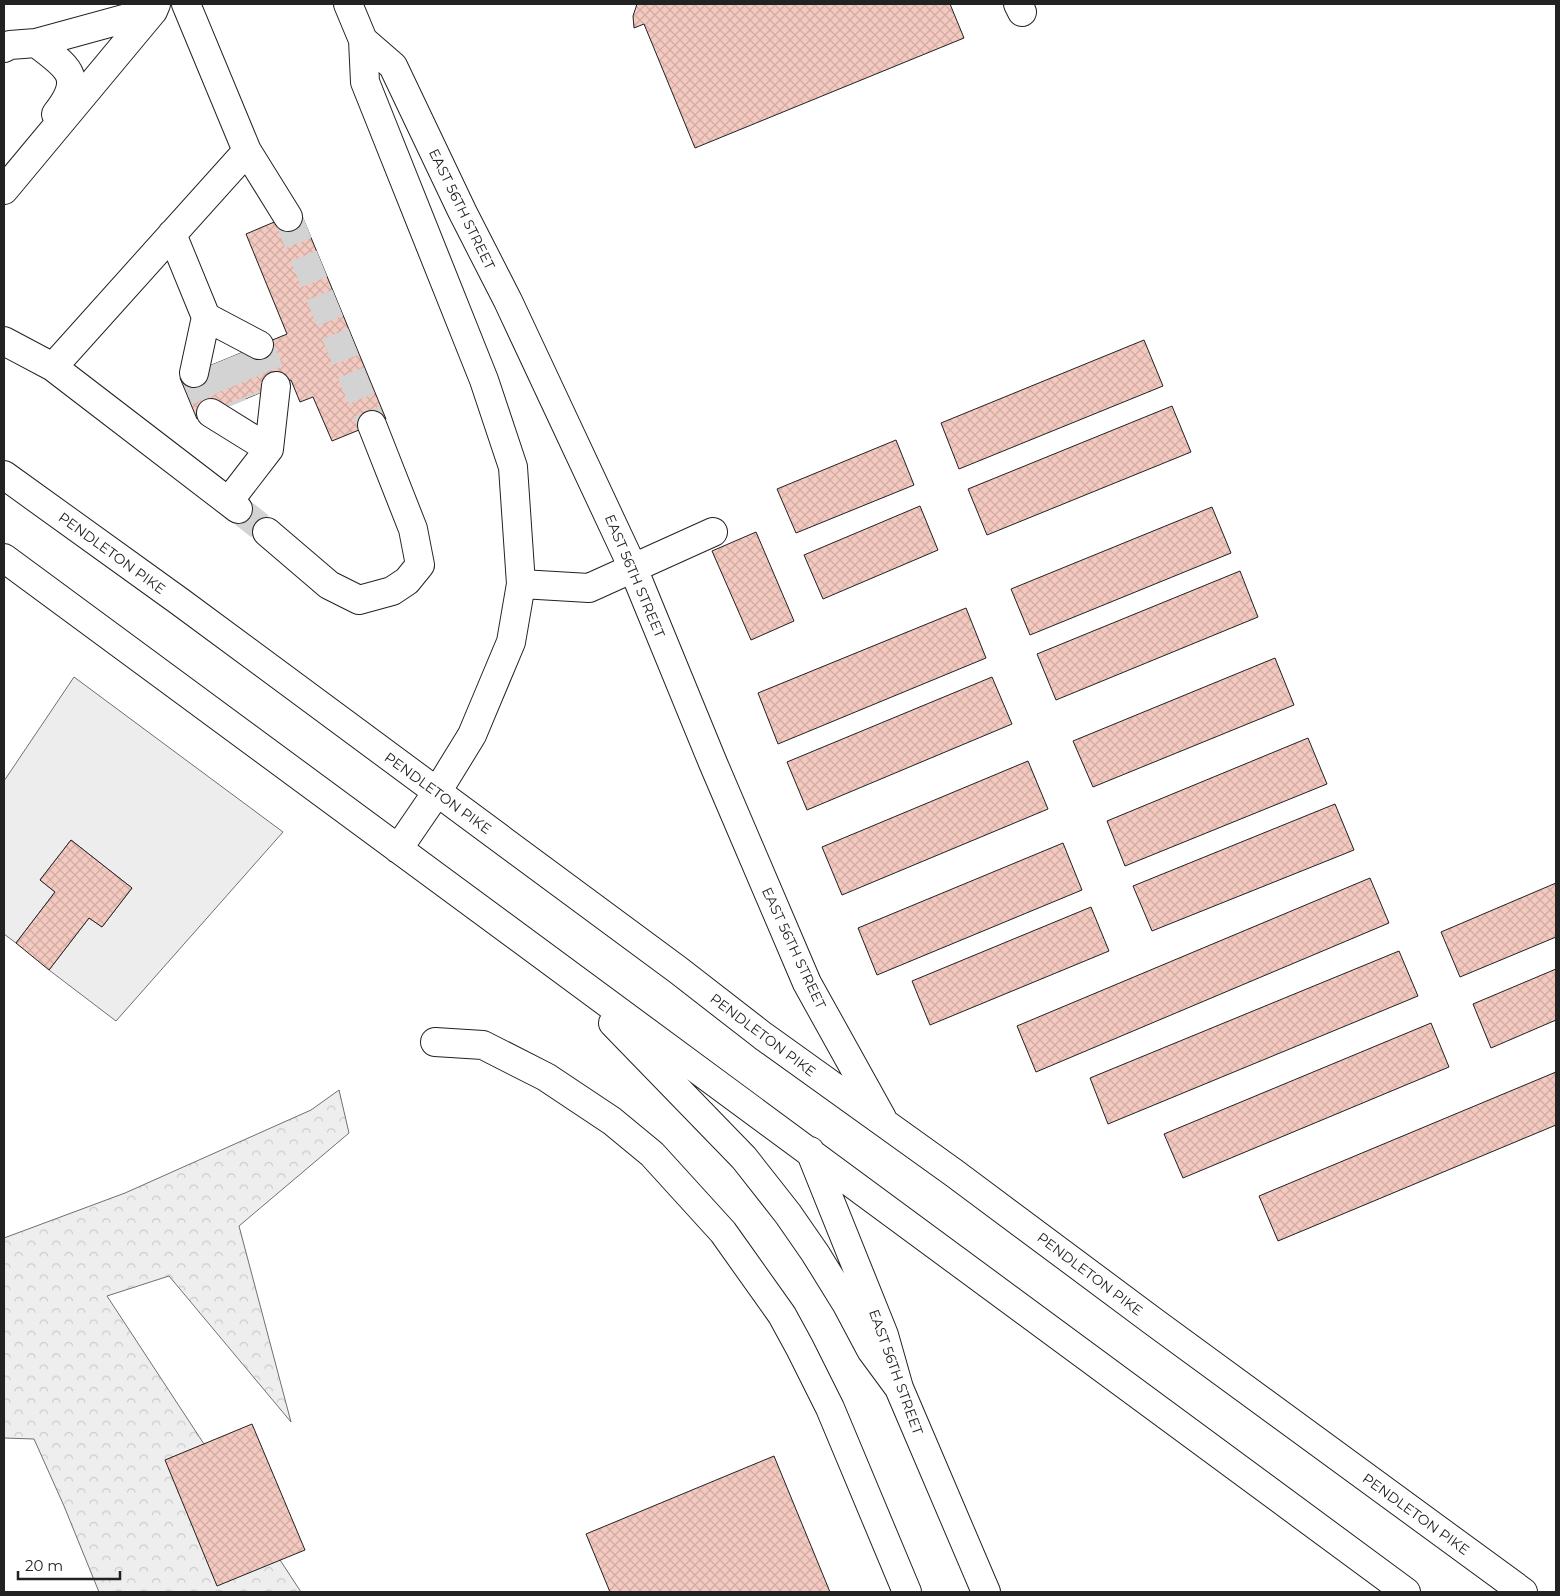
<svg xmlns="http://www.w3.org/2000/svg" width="1560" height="1596" viewBox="0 0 1560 1596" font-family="Montserrat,sans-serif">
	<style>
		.forest { fill: url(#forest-crowns); stroke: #6f6f6f }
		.parking { fill: #ededed; stroke: #6f6f6f }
		.building { fill: url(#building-cross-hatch); stroke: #222 }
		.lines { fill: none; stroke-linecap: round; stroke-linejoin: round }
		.minor-tunnel { stroke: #d3d3d3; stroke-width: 28; stroke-dasharray: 28 14; stroke-linecap: butt }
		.minor-casing { stroke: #222; stroke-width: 30 }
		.major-casing { stroke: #222; stroke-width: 30 }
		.minor { stroke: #fff; stroke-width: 28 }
		.major { stroke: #fff; stroke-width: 28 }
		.labels { text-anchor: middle; stroke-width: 4; stroke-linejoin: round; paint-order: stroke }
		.street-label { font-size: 14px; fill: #222; stroke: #fff }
	</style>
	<defs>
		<pattern id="forest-crowns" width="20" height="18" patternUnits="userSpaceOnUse" patternTransform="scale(1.25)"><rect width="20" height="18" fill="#eee"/><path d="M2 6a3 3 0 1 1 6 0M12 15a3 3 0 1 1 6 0" fill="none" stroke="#ccc"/></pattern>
		<pattern id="building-cross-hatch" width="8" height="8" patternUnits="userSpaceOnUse" patternTransform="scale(1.25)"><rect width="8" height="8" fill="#f3c9c0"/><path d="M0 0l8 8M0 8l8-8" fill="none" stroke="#d0aca5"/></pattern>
	</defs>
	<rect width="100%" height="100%" fill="#fff"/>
	<path class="forest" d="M 339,1090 L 349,1133 L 239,1226 L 291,1422 L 169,1276 L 107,1296 L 301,1592 L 99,1592 L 64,1506 L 34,1439 L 4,1438 L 4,1238 L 125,1193 L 311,1110 Z"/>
	<path class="parking" d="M 74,677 L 283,832 L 116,1021 L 49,970 L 89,918 L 102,927 L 132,888 L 71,840 L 40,880 L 55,892 L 16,943 L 4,934 L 4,781 Z"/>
	<path class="building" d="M 637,4 L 950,4 L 964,38 L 695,148 L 644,24 L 634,28 L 633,16 Z
		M 300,211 L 386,419 L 332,441 L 313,397 L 300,402 L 291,380 L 197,419 L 180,378 L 287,334 L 246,234 Z
		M 1144,340 L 1163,386 L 959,469 L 941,423 Z
		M 1172,406 L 1191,452 L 987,535 L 968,489 Z
		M 896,440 L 914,485 L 796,533 L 777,489 Z
		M 920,506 L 938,550 L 823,599 L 804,555 Z
		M 1212,507 L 1231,553 L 1030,635 L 1011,589 Z
		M 756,532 L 794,621 L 751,640 L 712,551 Z
		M 1240,571 L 1258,617 L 1056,700 L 1037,654 Z
		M 966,608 L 986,658 L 778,744 L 758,693 Z
		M 1275,658 L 1294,705 L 1093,787 L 1073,741 Z
		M 992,677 L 1012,724 L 807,810 L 787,762 Z
		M 1308,738 L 1327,784 L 1125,866 L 1107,821 Z
		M 1028,761 L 1048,809 L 842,895 L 822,847 Z
		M 1335,804 L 1354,850 L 1152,931 L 1133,886 Z
		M 71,840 L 132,888 L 102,927 L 89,918 L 49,970 L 16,943 L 55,892 L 40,880 Z
		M 1063,843 L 1082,890 L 877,975 L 858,928 Z
		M 1370,878 L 1389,923 L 1036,1072 L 1017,1026 Z
		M 1556,883 L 1556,937 L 1460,977 L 1441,932 Z
		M 1091,907 L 1109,951 L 930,1025 L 912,981 Z
		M 1399,951 L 1418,996 L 1108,1124 L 1090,1078 Z
		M 1556,969 L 1556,1020 L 1491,1048 L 1473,1004 Z
		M 1431,1023 L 1449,1067 L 1183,1178 L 1164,1134 Z
		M 1556,1072 L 1556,1125 L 1278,1241 L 1259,1196 Z
		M 252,1424 L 305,1550 L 217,1586 L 165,1460 Z
		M 774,1456 L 830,1592 L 610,1592 L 586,1534 Z"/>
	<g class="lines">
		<path class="minor-tunnel" d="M 288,217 L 372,425
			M 259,345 L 276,386
			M 238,354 L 255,395
			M 216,363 L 233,405
			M 194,373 L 211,413
			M 238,509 L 267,532"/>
		<g class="minor-casing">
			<path id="minor" d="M 1018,4 L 1022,12
				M 36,43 C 67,67 86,76 56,114
				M 4,48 L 10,45 L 36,43 L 153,11
				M 247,151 L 288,217
				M 4,190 L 153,11 L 156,4
				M 172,234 L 206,317 L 194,373
				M 206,317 L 259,345
				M 4,341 L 53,367 L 247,151 L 186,4
				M 53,367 L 238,509
				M 211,413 L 269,449 L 229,501
				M 269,449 L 276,386
				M 267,532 L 329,585 L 359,600 L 392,591 L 407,581 L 420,565 L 413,529 L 372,425
				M 521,584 L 589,588 L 713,532
				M 435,1042 L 483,1045 L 546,1077 L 612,1121 L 652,1154 L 723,1232 L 782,1315 L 800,1348 L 830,1408 L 907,1592"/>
		</g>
		<g class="major-casing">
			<path id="major" d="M 348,4 L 363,40 L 365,82 L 484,380 L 513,467 L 521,584 L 511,642 L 472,735 L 437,792 L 398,849
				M 363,40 L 393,66 L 462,211 L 508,301 L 633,568 L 713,763 L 807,983 L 882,1118
				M 4,475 L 179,601 L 678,970 L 763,1036 L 954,1173 L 1154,1322 L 1523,1592
				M 4,558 L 1406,1592
				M 613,1023 L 744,1158 L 788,1214 L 815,1253 L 846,1303 L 871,1350 L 899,1388
				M 810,1151 L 884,1335 L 899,1388 L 986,1592"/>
		</g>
		<use href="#minor" class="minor"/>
		<use href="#major" class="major"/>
	</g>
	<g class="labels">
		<g class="street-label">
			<text transform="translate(462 209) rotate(64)" y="5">EAST 56TH STREET</text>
			<text transform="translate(112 553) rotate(36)" y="5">PENDLETON PIKE</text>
			<text transform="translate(635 576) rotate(67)" y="5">EAST 56TH STREET</text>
			<text transform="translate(438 793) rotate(36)" y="5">PENDLETON PIKE</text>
			<text transform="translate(794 948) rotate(65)" y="5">EAST 56TH STREET</text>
			<text transform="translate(763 1035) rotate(37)" y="5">PENDLETON PIKE</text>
			<text transform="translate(1090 1274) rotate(37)" y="5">PENDLETON PIKE</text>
			<text transform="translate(896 1372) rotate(70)" y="5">EAST 56TH STREET</text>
			<text transform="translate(1416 1514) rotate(36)" y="5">PENDLETON PIKE</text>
		</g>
	</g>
	<rect width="1560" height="1596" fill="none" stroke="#222222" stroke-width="10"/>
	<path d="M18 1571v8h102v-8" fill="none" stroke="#222222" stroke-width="2.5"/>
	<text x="25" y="1571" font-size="15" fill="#222222" stroke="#ffffff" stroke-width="4" paint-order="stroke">20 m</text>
</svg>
